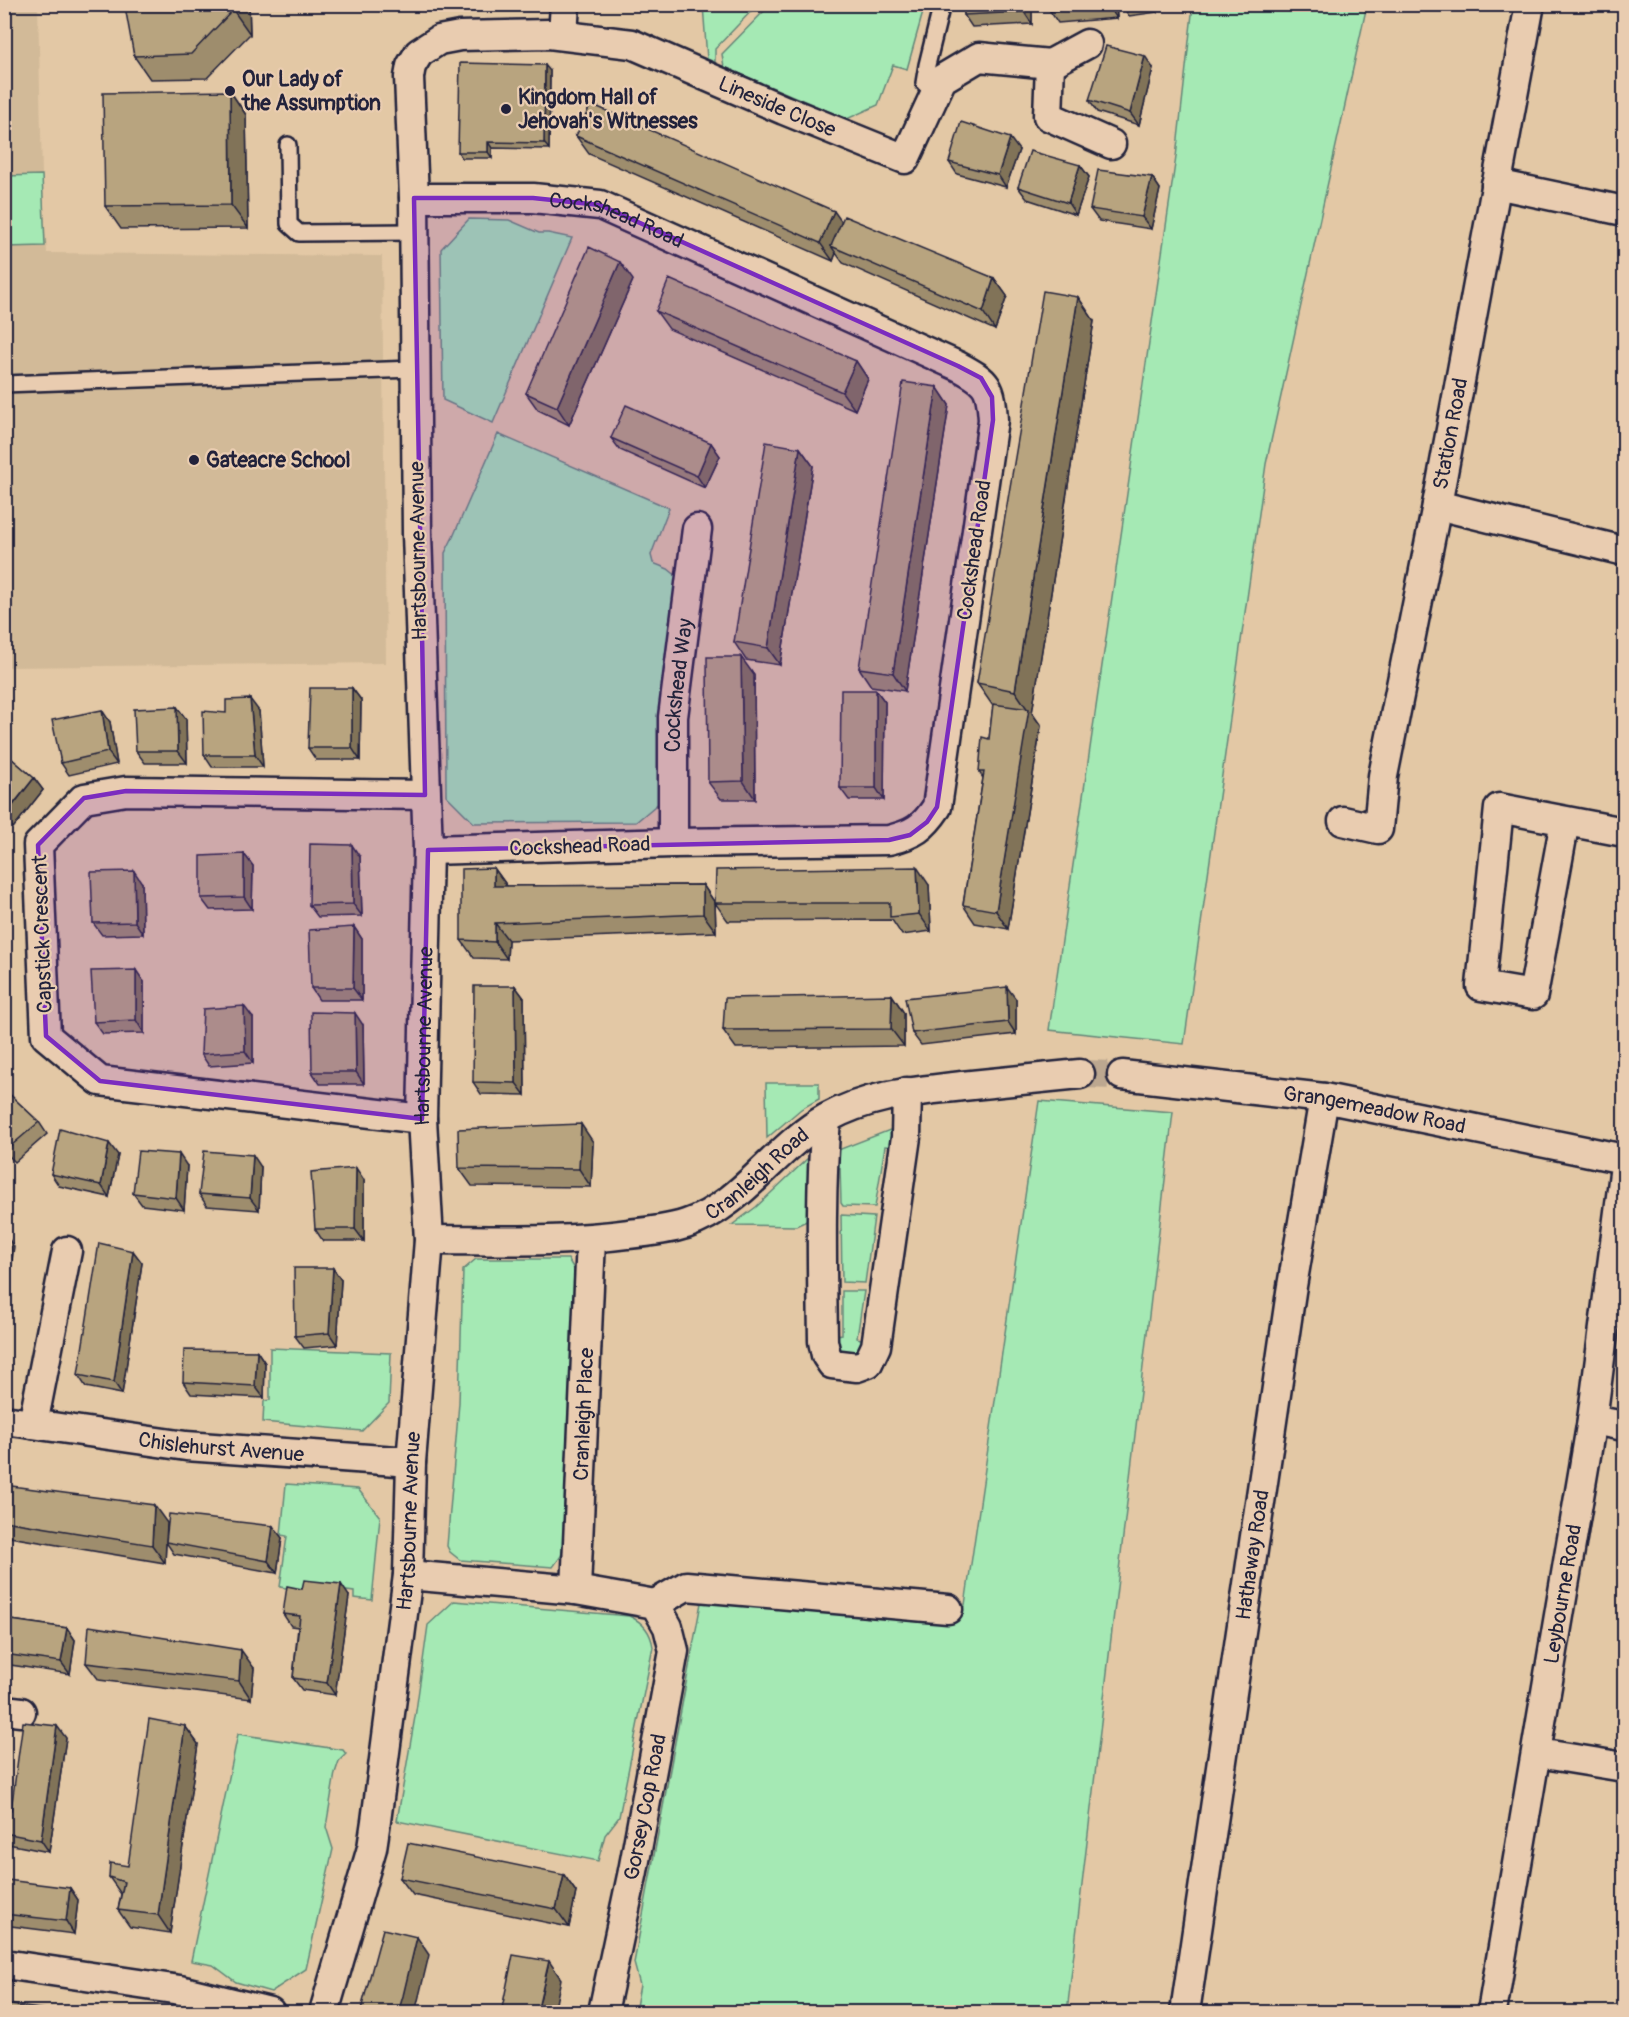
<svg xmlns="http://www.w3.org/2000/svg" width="1629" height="2017" viewBox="0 0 1629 2017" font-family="Pangolin,sans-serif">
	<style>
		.built { fill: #d2ba98 }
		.green { fill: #a5e9b4; stroke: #648678; stroke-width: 1.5 }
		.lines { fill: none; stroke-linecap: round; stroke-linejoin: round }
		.street-tunnel { stroke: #bca790; stroke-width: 28; stroke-dasharray: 28 14; stroke-linecap: butt }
		.lane-casing { stroke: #22223b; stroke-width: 20 }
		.street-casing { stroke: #22223b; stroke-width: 33 }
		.lane { stroke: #e9ccb0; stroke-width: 15 }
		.street { stroke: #e9ccb0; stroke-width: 28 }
		.wall { fill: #9e8d6d; stroke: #22223b; stroke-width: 1.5 }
		.shaded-wall { fill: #817359; stroke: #22223b; stroke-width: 1.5 }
		.building { fill: #b8a47f; stroke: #22223b; stroke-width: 1.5 }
		.marked { fill: #7b2cbf; fill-opacity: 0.2; stroke: #7b2cbf; stroke-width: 4.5; stroke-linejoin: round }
		.poi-dot { fill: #22223b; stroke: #e9ccb0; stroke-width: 2 }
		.labels { text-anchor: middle; stroke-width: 4.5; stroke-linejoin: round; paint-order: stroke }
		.poi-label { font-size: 21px; font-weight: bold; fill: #22223b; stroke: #e9ccb0; text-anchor: start }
		.street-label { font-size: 21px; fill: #22223b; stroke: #e9ccb0 }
	</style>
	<rect width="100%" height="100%" fill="#e3c8a5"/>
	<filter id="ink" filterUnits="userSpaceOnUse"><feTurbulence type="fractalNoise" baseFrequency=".0167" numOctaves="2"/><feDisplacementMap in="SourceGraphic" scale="12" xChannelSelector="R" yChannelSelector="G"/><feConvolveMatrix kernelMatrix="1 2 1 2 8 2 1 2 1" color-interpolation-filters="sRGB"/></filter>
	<g filter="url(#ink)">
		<path class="built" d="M 4,5 L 38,5 L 42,175 L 47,253 L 382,256 L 386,663 L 5,667 Z"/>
		<path class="green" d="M 703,5 L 757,5 L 715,49 L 715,62 L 707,59 Z
			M 871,5 L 876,9 L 925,5 L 907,69 L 893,65 L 878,105 L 847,119 L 724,67 L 722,54 L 770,5 Z
			M 1193,5 L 1367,5 L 1266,464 L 1184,1044 L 1049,1030 L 1176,157 Z
			M 42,175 L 45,246 L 5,247 L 5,176 Z
			M 469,219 L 509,220 L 539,233 L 548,233 L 572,238 L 493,423 L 443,400 L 441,249 Z
			M 498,434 L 669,508 L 651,555 L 653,563 L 668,569 L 678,577 L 661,801 L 636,822 L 474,823 L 446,795 L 445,553 L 453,537 Z
			M 766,1083 L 819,1083 L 819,1099 L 801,1109 L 767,1138 Z
			M 1039,1101 L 1173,1112 L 1067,2012 L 635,2012 L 640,1985 L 634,1963 L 703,1592 L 862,1605 L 862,1616 L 952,1618 L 965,1605 Z
			M 895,1128 L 896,1147 L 885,1146 L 875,1207 L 843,1206 L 841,1203 L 840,1168 L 829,1167 L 833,1152 Z
			M 812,1158 L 813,1218 L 796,1226 L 732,1225 L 756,1207 L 807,1159 Z
			M 841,1215 L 874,1217 L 865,1283 L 842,1282 Z
			M 476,1259 L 568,1259 L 574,1269 L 572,1355 L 563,1550 L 561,1556 L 553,1567 L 460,1560 L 450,1552 L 447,1546 L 459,1403 L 463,1270 Z
			M 842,1291 L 864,1291 L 857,1338 L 869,1341 L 860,1355 L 837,1350 L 831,1336 L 842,1334 Z
			M 270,1348 L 391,1353 L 389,1403 L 362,1431 L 263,1422 L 264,1401 L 270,1400 Z
			M 286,1484 L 358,1489 L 380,1517 L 372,1600 L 354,1598 L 354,1592 L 308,1586 L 306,1591 L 280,1587 L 287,1536 L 281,1535 Z
			M 454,1601 L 629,1616 C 643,1622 651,1632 653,1647 L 619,1817 L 605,1835 L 598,1861 L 397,1821 L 416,1711 L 428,1625 Z
			M 238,1734 L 343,1750 L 346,1754 L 339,1761 L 335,1773 L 326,1827 L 333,1849 L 306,1969 L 271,1992 L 236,1982 L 213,1965 L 191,1961 Z"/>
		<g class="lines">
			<path class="street-tunnel" d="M 1080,1074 L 1122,1075"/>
			<g class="lane-casing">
				<path id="lane" d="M 935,93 L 924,83 L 927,65 L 942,4
					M 288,145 L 289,224 L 299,233 L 414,232
					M 4,384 L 414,369"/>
			</g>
			<g class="street-casing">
				<g id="street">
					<path d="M 563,35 L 565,4"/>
					<path d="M 1050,64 L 1087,44"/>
					<path d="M 1496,184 L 1624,211"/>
					<path id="s1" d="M 414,198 L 533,198 L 600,205 L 958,366 C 988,382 991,386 993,420 L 937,807 C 923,828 914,834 889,840 L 673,843 L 428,850"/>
					<path d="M 1437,505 L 1624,551"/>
					<path id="s2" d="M 1343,821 L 1378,829 L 1383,776 L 1437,505 L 1530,4"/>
					<path d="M 1565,821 L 1533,995 L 1481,986 L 1499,808 L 1624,832"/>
					<path id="s3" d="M 673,843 L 673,717 L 697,529"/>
					<path id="s4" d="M 1122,1075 L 1324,1098 L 1624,1159"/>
					<path d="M 422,1119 L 100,1081 L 46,1036 L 38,845 L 84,798 L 126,791 L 425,795"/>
					<path d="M 826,1119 C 820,1192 822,1267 823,1341 L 826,1355 L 832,1364 L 857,1367 L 868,1363 L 876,1346 L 906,1137 L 907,1092"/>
					<path id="s5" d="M 429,1240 C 495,1240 562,1243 628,1234 C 648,1232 667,1230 686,1224 C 743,1205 775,1147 827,1118 C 871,1094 913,1092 962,1086 C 1001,1082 1041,1078 1080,1074"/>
					<path id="s6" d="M 4,1420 L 186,1446 L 411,1462"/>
					<path d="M 1592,1420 L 1624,1426"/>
					<path d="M 33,1424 L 67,1251"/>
					<path d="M 408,1575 L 576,1590 L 655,1604 L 668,1627 L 674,1651 L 633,1871 L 603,2012"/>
					<path id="s7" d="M 576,1590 L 591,1239"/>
					<path d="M 655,1604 L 686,1586 L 948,1609"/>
					<path d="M 4,1710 L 21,1712"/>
					<path d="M 1538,1753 L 1624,1767"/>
					<path d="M 4,1964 L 180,1990 L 270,2012"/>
					<path id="s8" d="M 324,2012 L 372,1848 L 376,1821 L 408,1575 L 411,1462 L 429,1240 L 422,1119 L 428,850 L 417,534 L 414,198 L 409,77 L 411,66 L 419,53 L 439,40 L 460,36 L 549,34 L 632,44 L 784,110 L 905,159 L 942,79 L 979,57 L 1050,64 L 1048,116 L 1111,144"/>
					<path id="s9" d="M 1185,2012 L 1291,1292 L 1324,1098"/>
					<path id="s10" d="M 1492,2012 L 1592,1420 L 1624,1173"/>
				</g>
			</g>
			<use href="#lane" class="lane"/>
			<use href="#street" class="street"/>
		</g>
		<path class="wall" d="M 127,4 L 249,4 L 250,34 L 207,78 L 150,79 L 134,56 L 128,7 Z
			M 964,4 L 1032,4 L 1032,24 L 972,27 L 964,15 Z
			M 1049,4 L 1116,4 L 1117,18 L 1058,23 L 1050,11 Z
			M 1121,4 L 1157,4 L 1157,12 L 1129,16 Z
			M 1153,68 L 1139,125 L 1097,112 L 1089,100 Z
			M 550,71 L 549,149 L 492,148 L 492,158 L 462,158 L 458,152 Z
			M 230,91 L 246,115 L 248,228 L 121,229 L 105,206 Z
			M 576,136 L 842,222 L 994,278 L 1007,296 L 995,330 L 843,263 L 836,253 L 833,261 L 589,154 Z
			M 1019,150 L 1006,187 L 957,174 L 949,162 Z
			M 1080,165 L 1089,177 L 1076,215 L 1027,199 L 1018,187 Z
			M 1152,177 L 1160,189 L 1151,229 L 1099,221 L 1090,209 Z
			M 633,280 L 569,425 L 538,410 L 526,393 Z
			M 1078,297 L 1094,321 L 1032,713 L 1041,726 L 1008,929 L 975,923 L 963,905 L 983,778 L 979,772 L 989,739 L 993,706 L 977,683 Z
			M 656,311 L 856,361 L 868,379 L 855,410 L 669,329 Z
			M 937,387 L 949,405 L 905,691 L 871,686 L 859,668 Z
			M 611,438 L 711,443 L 720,456 L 705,488 L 620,450 Z
			M 800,448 L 813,466 L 780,665 L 746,660 L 734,642 Z
			M 754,675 L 755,799 L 721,799 L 708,782 Z
			M 352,688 L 361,700 L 360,760 L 316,760 L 308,748 Z
			M 876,690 L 885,702 L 884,800 L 849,800 L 840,788 Z
			M 177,707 L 186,719 L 187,763 L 145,763 L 136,751 Z
			M 259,711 L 263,767 L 212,767 L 204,755 L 226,713 Z
			M 110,722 L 117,764 L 69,775 L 61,763 Z
			M 4,752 L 34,778 L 43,790 L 13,828 L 4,822 Z
			M 244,854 L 253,866 L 252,909 L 210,910 L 201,898 Z
			M 360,857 L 362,916 L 318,917 L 309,905 Z
			M 494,868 L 507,886 L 703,885 L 715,903 L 716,932 L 508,940 L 507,959 L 474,958 L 461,940 Z
			M 142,883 L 143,934 L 102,935 L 93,923 Z
			M 929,885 L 931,931 L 902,935 L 892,920 L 728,921 L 715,903 Z
			M 354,927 L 362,939 L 362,1000 L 319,1000 L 311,988 Z
			M 144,982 L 144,1033 L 103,1034 L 94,1022 Z
			M 515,986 L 524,998 L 525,1095 L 481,1094 L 473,1082 Z
			M 892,995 L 904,1013 L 904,1046 L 736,1048 L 723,1030 Z
			M 1016,999 L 1016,1034 L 921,1045 L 912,1033 Z
			M 253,1018 L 253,1063 L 209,1066 L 201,1054 Z
			M 363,1025 L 364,1084 L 320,1084 L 312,1072 Z
			M 4,1089 L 39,1122 L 47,1134 L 15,1162 L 4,1151 Z
			M 593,1142 L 591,1187 L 472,1186 L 459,1168 Z
			M 118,1155 L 109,1197 L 59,1186 L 51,1174 Z
			M 187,1166 L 184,1210 L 142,1205 L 133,1193 Z
			M 261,1167 L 259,1210 L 207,1206 L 199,1194 Z
			M 364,1180 L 364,1241 L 323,1241 L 315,1229 Z
			M 133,1251 L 142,1263 L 122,1394 L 86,1387 L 78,1375 Z
			M 341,1280 L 337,1345 L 304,1348 L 295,1336 Z
			M 257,1351 L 265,1363 L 264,1398 L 191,1394 L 183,1382 Z
			M 4,1485 L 167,1523 L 166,1539 L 282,1538 L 277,1573 L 174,1554 L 166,1542 L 165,1563 L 4,1536 Z
			M 349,1596 L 335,1695 L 302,1690 L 293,1678 L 298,1627 L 291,1626 L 283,1614 Z
			M 4,1619 L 67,1628 L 75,1640 L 70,1674 L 4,1664 Z
			M 86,1663 L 254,1668 L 251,1699 L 99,1680 Z
			M 185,1726 L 198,1744 L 170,1933 L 130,1927 L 118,1910 L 121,1894 L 109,1877 L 128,1866 Z
			M 66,1738 L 49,1852 L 8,1844 L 4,1839 L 4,1807 L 11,1810 Z
			M 564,1875 L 576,1892 L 569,1927 L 413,1895 L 400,1878 Z
			M 70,1888 L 78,1900 L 74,1934 L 11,1926 L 4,1916 L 4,1900 Z"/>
		<path class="shaded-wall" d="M 233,4 L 249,4 L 250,34 L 233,10 Z
			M 1024,4 L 1032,4 L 1032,24 L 1024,12 Z
			M 1108,4 L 1116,4 L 1117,18 L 1108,6 Z
			M 1151,4 L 1157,4 L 1157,12 Z
			M 1145,56 L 1153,68 L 1139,125 L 1130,113 Z
			M 545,65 L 550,71 L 549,149 L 544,143 Z
			M 230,91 L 246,115 L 248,228 L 231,205 Z
			M 1010,138 L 1019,150 L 1006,187 L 998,175 Z
			M 488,142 L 492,148 L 492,158 L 488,152 Z
			M 1080,165 L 1089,177 L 1076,215 L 1068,203 Z
			M 1152,177 L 1160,189 L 1151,229 L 1142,217 Z
			M 834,211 L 846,228 L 831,246 L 836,253 L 833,261 L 820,243 Z
			M 620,262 L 633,280 L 569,425 L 557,407 Z
			M 994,278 L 1007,296 L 995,330 L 983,312 Z
			M 1078,297 L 1094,321 L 1032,713 L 1041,726 L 1008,929 L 996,911 L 1028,710 L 1015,691 Z
			M 856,361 L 868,379 L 855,410 L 842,392 Z
			M 937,387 L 949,405 L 905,691 L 893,673 Z
			M 711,443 L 720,456 L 705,488 L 697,476 Z
			M 800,448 L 813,466 L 780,665 L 768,648 Z
			M 741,657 L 754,675 L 755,799 L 743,781 Z
			M 352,688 L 361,700 L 360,760 L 352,748 Z
			M 876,690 L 885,702 L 884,800 L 876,788 Z
			M 250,699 L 259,711 L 263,767 L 255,755 Z
			M 177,707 L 186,719 L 187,763 L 178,751 Z
			M 102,710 L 110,722 L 117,764 L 108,752 Z
			M 34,778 L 43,790 L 13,828 L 4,817 Z
			M 352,845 L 360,857 L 362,916 L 353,904 Z
			M 4,853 L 7,856 L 4,868 Z
			M 244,854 L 253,866 L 252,909 L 244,897 Z
			M 917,867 L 929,885 L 931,931 L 919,914 Z
			M 494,868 L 507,886 L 506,904 L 494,886 Z
			M 134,871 L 142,883 L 143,934 L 135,922 Z
			M 703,885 L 715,903 L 716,932 L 703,914 Z
			M 495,923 L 508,940 L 507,959 L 495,942 Z
			M 354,927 L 362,939 L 362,1000 L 353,988 Z
			M 136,970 L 144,982 L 144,1033 L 136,1020 Z
			M 515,986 L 524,998 L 525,1095 L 516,1083 Z
			M 1007,987 L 1016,999 L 1016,1034 L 1008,1022 Z
			M 892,995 L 904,1013 L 904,1046 L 891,1029 Z
			M 244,1006 L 253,1018 L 253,1063 L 245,1051 Z
			M 355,1013 L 363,1025 L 364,1084 L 356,1072 Z
			M 581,1124 L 593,1142 L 591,1187 L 579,1169 Z
			M 109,1143 L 118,1155 L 109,1197 L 101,1185 Z
			M 179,1154 L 187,1166 L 184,1210 L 176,1198 Z
			M 253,1155 L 261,1167 L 259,1210 L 250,1198 Z
			M 356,1168 L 364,1180 L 364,1241 L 355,1229 Z
			M 6,1235 L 14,1247 L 4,1313 L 4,1245 Z
			M 133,1251 L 142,1263 L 122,1394 L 114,1382 Z
			M 333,1268 L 341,1280 L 337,1345 L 329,1333 Z
			M 257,1351 L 265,1363 L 264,1398 L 255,1386 Z
			M 154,1505 L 167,1523 L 165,1563 L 152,1545 Z
			M 273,1526 L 282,1538 L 277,1573 L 268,1561 Z
			M 341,1584 L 349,1596 L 335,1695 L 327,1683 Z
			M 67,1628 L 75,1640 L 70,1674 L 61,1662 Z
			M 241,1650 L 254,1668 L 251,1699 L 239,1681 Z
			M 57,1726 L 66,1738 L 49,1852 L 41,1840 Z
			M 185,1726 L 198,1744 L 170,1933 L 158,1915 Z
			M 564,1875 L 576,1892 L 569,1927 L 556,1909 Z
			M 70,1888 L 78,1900 L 74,1934 L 66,1921 Z
			M 417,1937 L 429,1955 L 415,2013 L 398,2013 Z
			M 549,1961 L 561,1979 L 554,2013 L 537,2013 Z"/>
		<path class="building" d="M 127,4 L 233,4 L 233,10 L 191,54 L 134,56 L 126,12 L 128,7 Z
			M 964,4 L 1024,4 L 1024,12 L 964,15 Z
			M 1049,4 L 1108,4 L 1108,6 L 1050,11 Z
			M 1106,46 L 1145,56 L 1130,113 L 1089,100 Z
			M 460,63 L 545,65 L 544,143 L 488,142 L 488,152 L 458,152 Z
			M 230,91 L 231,205 L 105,206 L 103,93 Z
			M 591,104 L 834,211 L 820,243 L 576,136 Z
			M 961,122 L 1010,138 L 998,175 L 949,162 Z
			M 1030,151 L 1080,165 L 1068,203 L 1018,187 Z
			M 1098,170 L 1152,177 L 1142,217 L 1090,209 Z
			M 844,216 L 994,278 L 983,312 L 831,246 Z
			M 589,247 L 620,262 L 557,407 L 526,393 Z
			M 669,279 L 856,361 L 842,392 L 656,311 Z
			M 1043,291 L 1078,297 L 1015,691 L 977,683 Z
			M 903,382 L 937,387 L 893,673 L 859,668 Z
			M 626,405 L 711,443 L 697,476 L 611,438 Z
			M 766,442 L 800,448 L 768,648 L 734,642 Z
			M 707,657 L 741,657 L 743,781 L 708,782 Z
			M 310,688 L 352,688 L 352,748 L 308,748 Z
			M 841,690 L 876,690 L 876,788 L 840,788 Z
			M 250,699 L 255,755 L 204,755 L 203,711 L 226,713 L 226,700 Z
			M 993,704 L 1029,709 L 996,911 L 963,905 L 984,772 L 979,772 L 982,737 L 989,739 Z
			M 177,707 L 178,751 L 136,751 L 134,709 Z
			M 102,710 L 108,752 L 61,763 L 52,720 Z
			M 4,752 L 34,778 L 4,816 Z
			M 310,844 L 352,845 L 353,904 L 309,905 Z
			M 244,854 L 244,897 L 201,898 L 201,856 Z
			M 917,867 L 919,914 L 890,917 L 890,903 L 715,903 L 716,870 Z
			M 494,868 L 494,886 L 703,885 L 703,914 L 495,923 L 495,942 L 461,940 L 461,869 Z
			M 134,871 L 135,922 L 93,923 L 91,872 Z
			M 354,927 L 353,988 L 311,988 L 309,930 Z
			M 136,970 L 136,1020 L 94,1022 L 91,971 Z
			M 474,986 L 515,986 L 516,1083 L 473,1082 Z
			M 1007,987 L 1008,1022 L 912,1033 L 905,998 Z
			M 892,995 L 891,1029 L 723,1030 L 725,998 Z
			M 244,1006 L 245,1051 L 201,1054 L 203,1009 Z
			M 311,1012 L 355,1013 L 356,1072 L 312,1072 Z
			M 4,1089 L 39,1122 L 6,1150 L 4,1148 Z
			M 581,1124 L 579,1169 L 459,1168 L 458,1129 Z
			M 60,1129 L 109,1143 L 101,1185 L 51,1174 Z
			M 138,1151 L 179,1154 L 176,1198 L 133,1193 Z
			M 204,1151 L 253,1155 L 250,1198 L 199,1194 Z
			M 356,1168 L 355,1229 L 315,1229 L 311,1172 Z
			M 99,1243 L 133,1251 L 114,1382 L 78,1375 Z
			M 294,1268 L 333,1268 L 329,1333 L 295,1336 Z
			M 184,1350 L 257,1351 L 255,1386 L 183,1382 Z
			M 4,1485 L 154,1505 L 152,1545 L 4,1521 Z
			M 169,1514 L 273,1526 L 268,1561 L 166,1542 Z
			M 304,1580 L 341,1584 L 327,1683 L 293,1678 L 300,1616 L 283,1614 L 287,1586 L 302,1589 Z
			M 4,1619 L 67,1628 L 61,1662 L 4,1654 Z
			M 89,1626 L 241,1650 L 239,1681 L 86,1663 Z
			M 149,1719 L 185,1726 L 158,1915 L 118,1910 L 124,1882 L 109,1877 L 110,1863 L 128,1866 Z
			M 23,1722 L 57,1726 L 41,1840 L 4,1833 L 4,1807 L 11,1810 Z
			M 408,1843 L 564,1875 L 556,1909 L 400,1878 Z
			M 7,1880 L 70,1888 L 66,1921 L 4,1914 L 4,1900 Z
			M 383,1929 L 417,1937 L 403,1996 L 398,2013 L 360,2013 Z
			M 513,1955 L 549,1961 L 537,2013 L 501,2013 Z
			M 4,2004 L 68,2013 L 4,2013 Z"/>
	</g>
	<path class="marked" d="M 414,198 L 533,198 L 600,205 L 958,366 L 981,378 L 992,397 L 993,420 L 937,807 L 927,822 L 910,835 L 889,840 L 428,850 L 422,1119 L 100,1081 L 46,1036 L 38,845 L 84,798 L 126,791 L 425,795 Z"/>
	<g class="poi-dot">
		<circle cx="230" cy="91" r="6"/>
		<circle cx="506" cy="109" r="6"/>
		<circle cx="194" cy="460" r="6"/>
	</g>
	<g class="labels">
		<g class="poi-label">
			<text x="242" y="86">Our Lady of<tspan x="242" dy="24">the Assumption</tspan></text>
			<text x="518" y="104">Kingdom Hall of<tspan x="518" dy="24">Jehovah's Witnesses</tspan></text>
			<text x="206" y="467">Gateacre School</text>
		</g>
		<g class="street-label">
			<text dy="7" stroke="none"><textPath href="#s8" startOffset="2348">Lineside Close</textPath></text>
			<text dy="7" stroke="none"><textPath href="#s1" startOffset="206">Cockshead Road</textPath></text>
			<text dy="7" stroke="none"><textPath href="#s2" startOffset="438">Station Road</textPath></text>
			<text transform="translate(974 550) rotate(-82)" y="7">Cockshead Road</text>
			<text transform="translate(418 551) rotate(-91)" y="7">Hartsbourne Avenue</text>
			<text dy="7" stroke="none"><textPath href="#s3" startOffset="158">Cockshead Way</textPath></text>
			<text transform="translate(580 846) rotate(-2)" y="7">Cockshead Road</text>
			<text transform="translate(42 934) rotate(-92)" y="7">Capstick Crescent</text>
			<text dy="7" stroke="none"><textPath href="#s8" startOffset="986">Hartsbourne Avenue</textPath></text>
			<text dy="7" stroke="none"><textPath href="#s4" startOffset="255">Grangemeadow Road</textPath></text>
			<text dy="7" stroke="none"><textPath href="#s5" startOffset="346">Cranleigh Road</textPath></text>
			<text dy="7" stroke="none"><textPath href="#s7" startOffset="176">Cranleigh Place</textPath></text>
			<text dy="7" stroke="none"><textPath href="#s6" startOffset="219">Chislehurst Avenue</textPath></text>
			<text dy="7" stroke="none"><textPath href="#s8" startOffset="500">Hartsbourne Avenue</textPath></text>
			<text dy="7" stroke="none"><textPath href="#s9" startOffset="462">Hathaway Road</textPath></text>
			<text dy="7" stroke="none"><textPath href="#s10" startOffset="424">Leybourne Road</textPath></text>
			<text transform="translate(645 1807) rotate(-79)" y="7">Gorsey Cop Road</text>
		</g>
	</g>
	<rect width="1629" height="2017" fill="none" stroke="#e9ccb0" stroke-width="24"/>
	<rect x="12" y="12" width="1605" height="1993" fill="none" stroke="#22223b" stroke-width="2" filter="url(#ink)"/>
</svg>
